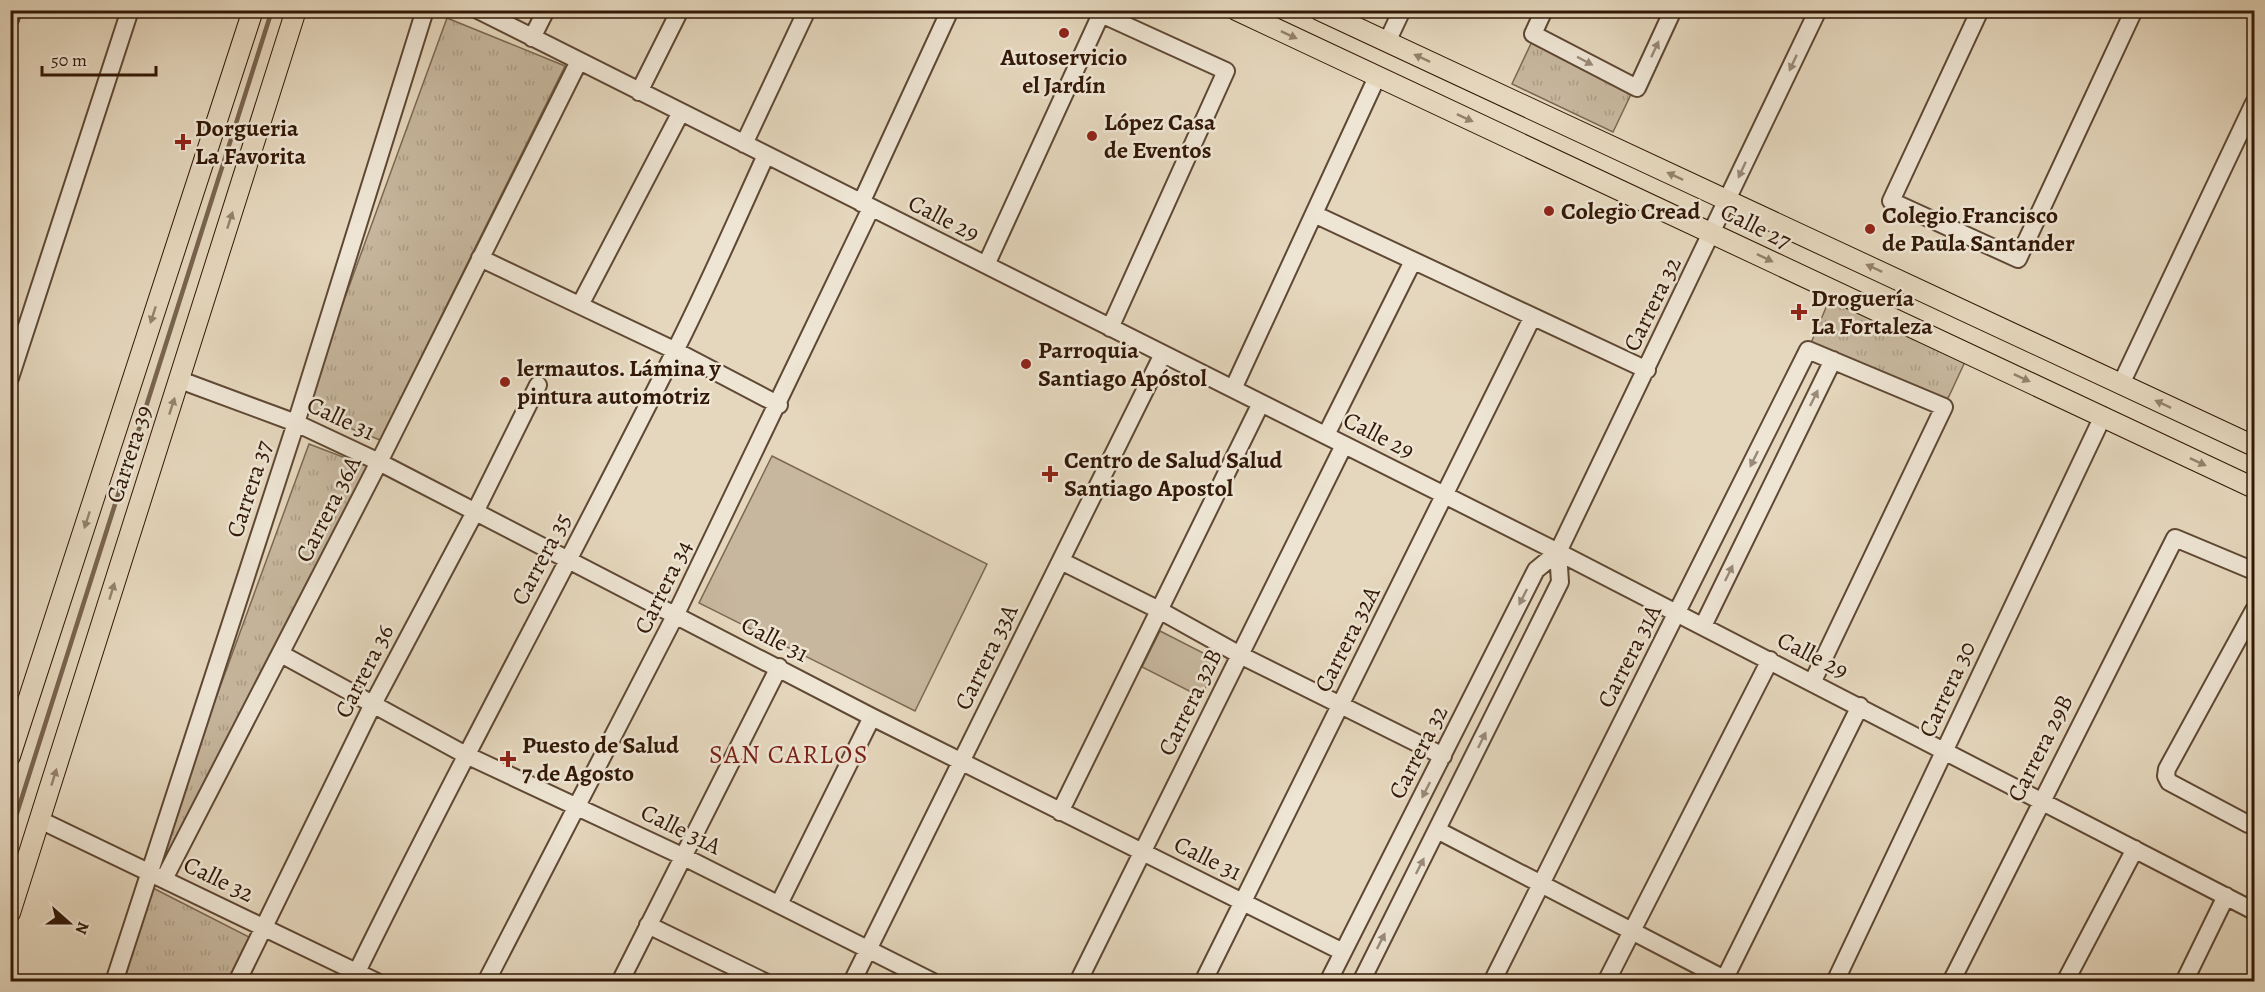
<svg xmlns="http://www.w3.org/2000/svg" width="2265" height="992" viewBox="0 0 2265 992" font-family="Alegreya,serif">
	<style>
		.grass { fill: url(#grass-tufts); stroke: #7c6852; stroke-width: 1.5 }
		.pitch { fill: #c7b79e; stroke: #7c6852; stroke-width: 1.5 }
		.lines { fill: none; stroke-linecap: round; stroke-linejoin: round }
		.stream { stroke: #79644f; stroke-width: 4.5 }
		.minor-casing { stroke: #5f4834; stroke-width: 20 }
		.major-casing { stroke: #321806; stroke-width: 22 }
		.minor { stroke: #eee5d4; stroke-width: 16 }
		.major { stroke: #e5d7bd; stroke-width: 20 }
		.oneway { fill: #94816b }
		.oneway2 { fill: #998977 }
		.poi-dot { fill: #8f2418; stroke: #eee5d4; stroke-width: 2 }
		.labels { text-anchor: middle; stroke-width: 5; stroke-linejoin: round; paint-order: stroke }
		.poi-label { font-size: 24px; font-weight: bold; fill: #321806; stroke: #eee5d4; text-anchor: start }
		.street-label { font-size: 24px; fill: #321806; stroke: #eee5d4 }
		.neighbourhood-label { font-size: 26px; letter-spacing: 1.5px; fill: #7a1f14; stroke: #eee5d4 }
	</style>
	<defs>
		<pattern id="grass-tufts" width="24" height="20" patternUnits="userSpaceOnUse" patternTransform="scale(1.5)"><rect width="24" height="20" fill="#c7b79e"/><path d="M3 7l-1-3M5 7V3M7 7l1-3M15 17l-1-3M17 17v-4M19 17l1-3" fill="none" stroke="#ab9d87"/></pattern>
	</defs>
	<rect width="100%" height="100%" fill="#e5d7bd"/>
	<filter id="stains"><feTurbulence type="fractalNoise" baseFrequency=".00333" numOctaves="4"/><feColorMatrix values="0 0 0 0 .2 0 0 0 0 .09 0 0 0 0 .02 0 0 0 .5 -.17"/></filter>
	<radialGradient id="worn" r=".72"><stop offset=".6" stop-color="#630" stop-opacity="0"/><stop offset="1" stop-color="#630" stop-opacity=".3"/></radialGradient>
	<path class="grass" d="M 447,18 L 565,66 L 380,440 L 304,410 Z
		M 1534,37 L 1633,90 L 1613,132 L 1512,84 Z
		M 1833,291 L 1969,353 L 1944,407 L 1808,350 Z
		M 309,444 L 369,467 L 166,863 L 157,859 Z
		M 151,887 L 251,938 L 229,981 L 124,982 Z"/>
	<path class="pitch" d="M 772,456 L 987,564 L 915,711 L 699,603 Z
		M 1160,631 L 1219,661 L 1201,697 L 1142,667 Z"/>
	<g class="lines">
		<path class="stream" d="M 10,835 L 272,10"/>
		<g class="minor-casing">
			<path id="minor" d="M 478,10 L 1558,552 L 2254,911
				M 1544,10 L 1533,34 L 1637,88 L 1673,10
				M 1980,10 L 1891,201 L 2018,259 L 2134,10
				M 10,19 L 13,10
				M 532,38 L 546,10
				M 1387,42 L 1402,10
				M 639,92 L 680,10
				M 744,144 L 807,10
				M 861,203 L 950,10
				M 1314,214 L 1647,370
				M 480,258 L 676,351 L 779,405
				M 986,265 L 1101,14 L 1226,71 L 1110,328
				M 580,305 L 681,112
				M 10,378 L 130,10
				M 180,380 L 296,423 L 379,462 L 872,717 L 1343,952
				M 2121,384 L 2254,103
				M 1233,389 L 1377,77
				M 1326,435 L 1413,261
				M 1061,561 L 1159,610 L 1240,655 L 1443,756
				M 2254,610 L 2167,769 L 2166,776 L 2169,782 L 2248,824 L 2254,824
				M 1703,626 L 1833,360
				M 281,654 L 464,754 L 682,856 L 933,982
				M 1060,812 L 1261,403
				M 40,820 L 377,982
				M 1437,830 L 1730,982
				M 164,879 L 379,462 L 579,61
				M 779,904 L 872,717
				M 648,925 L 765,982
				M 114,982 L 296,423 L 425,10
				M 237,982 L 373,704 L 475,512 L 538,385
				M 352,982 C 455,770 569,564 674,353 C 707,288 736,221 766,155
				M 486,982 L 675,616 L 871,208
				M 620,982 L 779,667
				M 852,982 L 1163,354
				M 1078,982 L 1344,445
				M 1203,982 L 1532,318
				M 1328,982 L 1536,570 L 1558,552 L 1818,10
				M 1361,982 L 1560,582 L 1558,552
				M 1492,982 L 1808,350 L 1944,407 L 1813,681
				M 1606,982 L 1770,660
				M 1723,982 L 1860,706
				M 1835,982 L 2103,416
				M 1951,982 L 2175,538 L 2254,571
				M 2065,982 L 2135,849
				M 2184,982 L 2226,896"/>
		</g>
		<g class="major-casing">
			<path id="major" d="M 1236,10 L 2254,488
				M 1319,10 L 2254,446
				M 10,756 L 253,10
				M 10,913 L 296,10"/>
		</g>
		<use href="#minor" class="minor"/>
		<use href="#major" class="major"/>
	</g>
	<defs><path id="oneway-solid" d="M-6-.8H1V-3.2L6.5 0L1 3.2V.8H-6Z" transform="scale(1.5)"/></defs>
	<g class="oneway">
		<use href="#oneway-solid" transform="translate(1289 35) rotate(25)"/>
		<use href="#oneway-solid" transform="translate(1422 58) rotate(-155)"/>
		<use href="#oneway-solid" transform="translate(1465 118) rotate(25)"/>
		<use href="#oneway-solid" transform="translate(1675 176) rotate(-155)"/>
		<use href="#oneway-solid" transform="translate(230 220) rotate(-72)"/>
		<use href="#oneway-solid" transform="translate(1765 258) rotate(26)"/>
		<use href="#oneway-solid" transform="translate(1874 268) rotate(-155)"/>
		<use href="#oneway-solid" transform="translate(153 315) rotate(108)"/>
		<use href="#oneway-solid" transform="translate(2022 378) rotate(25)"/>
		<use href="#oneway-solid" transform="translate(2163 404) rotate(-155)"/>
		<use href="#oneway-solid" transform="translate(172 406) rotate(-72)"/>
		<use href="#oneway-solid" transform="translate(2198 462) rotate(25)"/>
		<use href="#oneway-solid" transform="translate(87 520) rotate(108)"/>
		<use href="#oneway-solid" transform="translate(112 591) rotate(-73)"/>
		<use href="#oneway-solid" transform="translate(54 777) rotate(-73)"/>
	</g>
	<g class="oneway2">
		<use href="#oneway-solid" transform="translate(1655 49) rotate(-65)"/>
		<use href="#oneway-solid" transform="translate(1585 61) rotate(28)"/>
		<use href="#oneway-solid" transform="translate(1793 63) rotate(115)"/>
		<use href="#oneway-solid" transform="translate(1742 170) rotate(115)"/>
		<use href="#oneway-solid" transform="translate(1814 398) rotate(-64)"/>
		<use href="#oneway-solid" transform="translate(1754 459) rotate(116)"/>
		<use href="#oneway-solid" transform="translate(1729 573) rotate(-64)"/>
		<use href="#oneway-solid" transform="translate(1523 597) rotate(117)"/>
		<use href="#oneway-solid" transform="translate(1482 740) rotate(-64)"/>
		<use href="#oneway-solid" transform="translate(1426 790) rotate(117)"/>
		<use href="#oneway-solid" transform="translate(1420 866) rotate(-63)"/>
		<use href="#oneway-solid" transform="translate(1381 941) rotate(-63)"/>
	</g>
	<g class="poi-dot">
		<circle cx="1064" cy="33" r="6"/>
		<circle cx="1092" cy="136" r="6"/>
		<path d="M180 133h6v6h6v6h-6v6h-6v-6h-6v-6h6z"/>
		<circle cx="1549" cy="211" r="6"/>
		<circle cx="1870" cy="229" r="6"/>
		<path d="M1796 303h6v6h6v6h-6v6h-6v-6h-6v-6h6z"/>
		<circle cx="1026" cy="364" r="6"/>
		<circle cx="505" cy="382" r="6"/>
		<path d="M1047 465h6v6h6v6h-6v6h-6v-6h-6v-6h6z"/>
		<path d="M505 750h6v6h6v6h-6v6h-6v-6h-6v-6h6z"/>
	</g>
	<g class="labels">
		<g class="poi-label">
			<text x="1064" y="65" text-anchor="middle">Autoservicio<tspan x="1064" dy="28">el Jardín</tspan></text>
			<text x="1104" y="130">López Casa<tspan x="1104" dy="28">de Eventos</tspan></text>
			<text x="195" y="136">Dorgueria<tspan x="195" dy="28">La Favorita</tspan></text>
			<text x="1561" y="219">Colegio Cread</text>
			<text x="1882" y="223">Colegio Francisco<tspan x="1882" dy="28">de Paula Santander</tspan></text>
			<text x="1811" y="306">Droguería<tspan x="1811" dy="28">La Fortaleza</tspan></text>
			<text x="1038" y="358">Parroquia<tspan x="1038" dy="28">Santiago Apóstol</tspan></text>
			<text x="517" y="376">lermautos. Lámina y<tspan x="517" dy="28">pintura automotriz</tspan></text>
			<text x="1064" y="468">Centro de Salud Salud<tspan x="1064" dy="28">Santiago Apostol</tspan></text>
			<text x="522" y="753">Puesto de Salud<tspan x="522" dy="28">7 de Agosto</tspan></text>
		</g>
		<g class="street-label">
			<text transform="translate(944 218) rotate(27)" y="8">Calle 29</text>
			<text transform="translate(1756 226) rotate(26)" y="8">Calle 27</text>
			<text transform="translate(1652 304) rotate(-64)" y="8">Carrera 32</text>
			<text transform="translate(341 418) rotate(25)" y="8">Calle 31</text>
			<text transform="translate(1379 435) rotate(27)" y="8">Calle 29</text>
			<text transform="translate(129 454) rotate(-72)" y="8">Carrera 39</text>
			<text transform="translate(249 489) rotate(-72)" y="8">Carrera 37</text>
			<text transform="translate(328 509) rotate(-63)" y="8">Carrera 36A</text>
			<text transform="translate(541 559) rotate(-62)" y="8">Carrera 35</text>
			<text transform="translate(663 587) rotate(-64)" y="8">Carrera 34</text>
			<text transform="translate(775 639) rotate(27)" y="8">Calle 31</text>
			<text transform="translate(1347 639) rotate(-63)" y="8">Carrera 32A</text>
			<text transform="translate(1813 655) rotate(27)" y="8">Calle 29</text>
			<text transform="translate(1629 656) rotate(-63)" y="8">Carrera 31A</text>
			<text transform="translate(986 657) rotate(-64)" y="8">Carrera 33A</text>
			<text transform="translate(364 671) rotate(-63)" y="8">Carrera 36</text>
			<text transform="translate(1947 689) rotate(-65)" y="8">Carrera 30</text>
			<text transform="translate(1190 702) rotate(-64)" y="8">Carrera 32B</text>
			<text transform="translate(2040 748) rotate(-63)" y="8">Carrera 29B</text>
			<text transform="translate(1418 752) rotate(-63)" y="8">Carrera 32</text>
			<text transform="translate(681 829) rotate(26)" y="8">Calle 31A</text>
			<text transform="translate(1208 858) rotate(26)" y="8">Calle 31</text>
			<text transform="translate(219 879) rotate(26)" y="8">Calle 32</text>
		</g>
		<g class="neighbourhood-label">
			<text x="789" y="763">SAN CARLOS</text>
		</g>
	</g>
	<rect width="2265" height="992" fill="none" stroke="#e5d7bd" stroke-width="36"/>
	<rect x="12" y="12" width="2241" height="968" fill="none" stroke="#321806" stroke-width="3"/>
	<rect x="18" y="18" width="2229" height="956" fill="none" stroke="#321806" stroke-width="1.5"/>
	<g transform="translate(69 923) rotate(111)" stroke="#eee5d4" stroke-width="4.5" paint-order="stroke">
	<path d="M0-4.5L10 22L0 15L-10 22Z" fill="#321806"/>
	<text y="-9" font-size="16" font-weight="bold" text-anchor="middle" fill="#321806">N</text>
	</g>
	<path d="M42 66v9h114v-9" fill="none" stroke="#321806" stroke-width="3"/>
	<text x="51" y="66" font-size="18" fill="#321806" stroke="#eee5d4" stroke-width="4.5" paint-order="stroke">50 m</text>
	<rect width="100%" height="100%" filter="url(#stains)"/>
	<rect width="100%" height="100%" fill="url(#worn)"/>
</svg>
